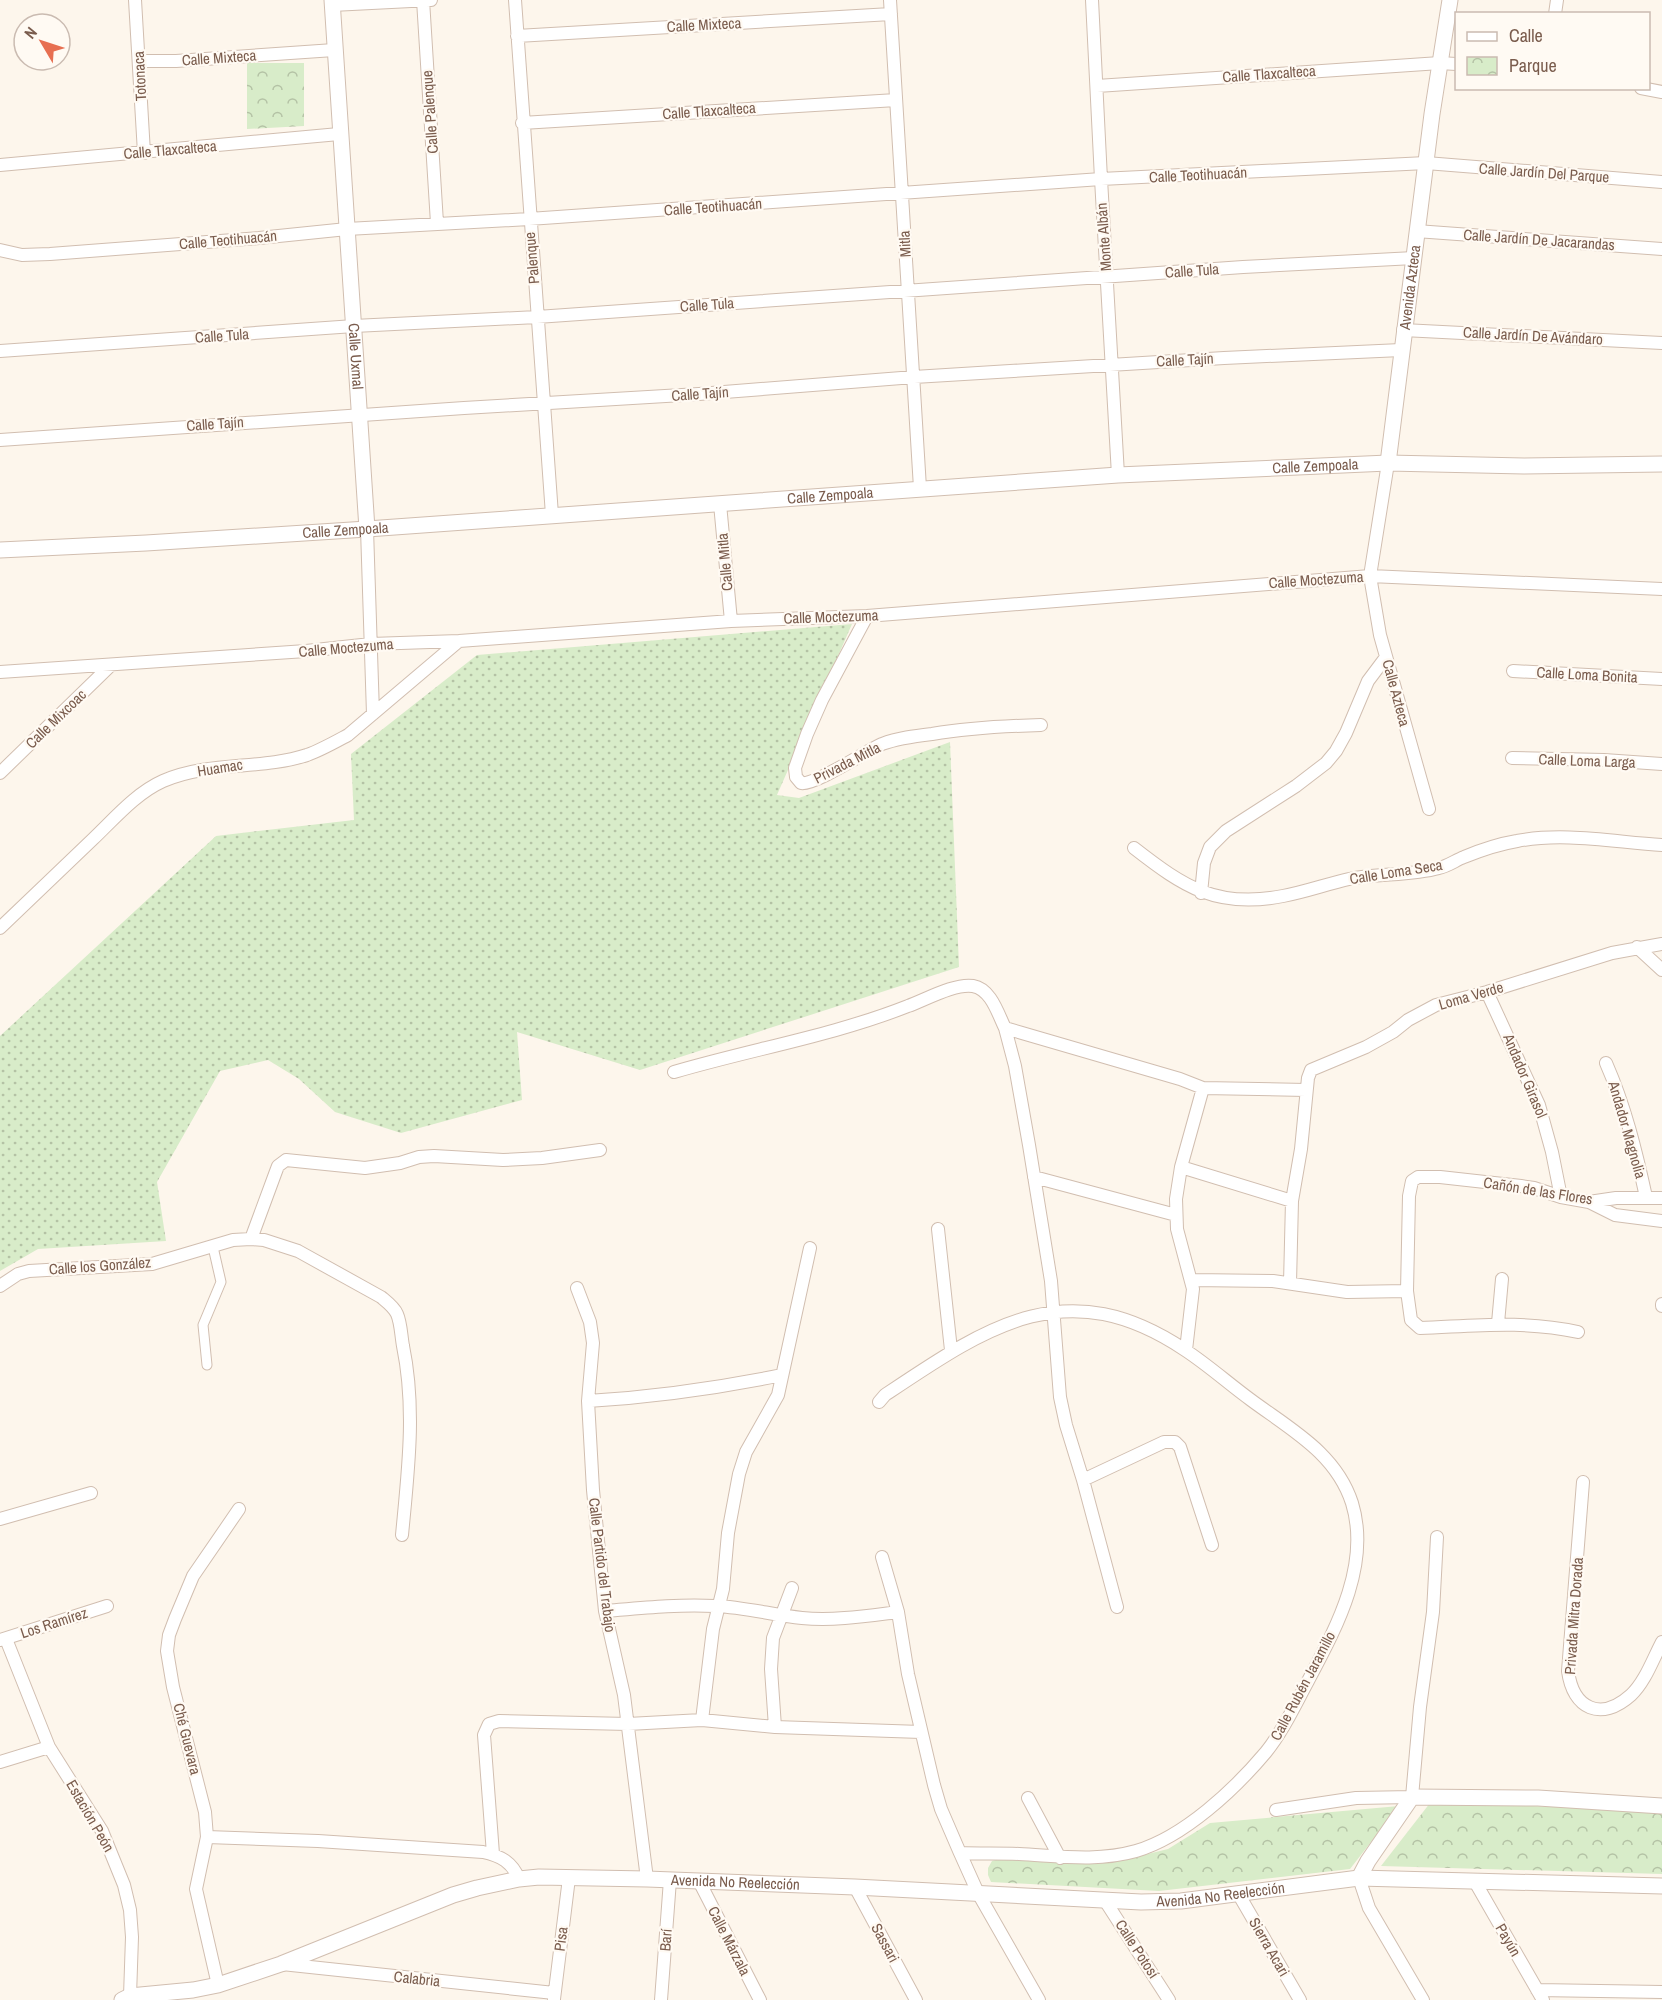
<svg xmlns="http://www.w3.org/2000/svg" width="1662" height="2000" viewBox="0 0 1662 2000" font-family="'Archivo Narrow',sans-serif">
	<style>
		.grass { fill: url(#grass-dots) }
		.park { fill: url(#park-crowns) }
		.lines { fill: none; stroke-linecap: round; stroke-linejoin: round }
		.pedestrian-casing { stroke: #d1beb0; stroke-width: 11 }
		.minor-casing { stroke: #d1beb0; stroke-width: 14 }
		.tertiary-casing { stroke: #d1beb0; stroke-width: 17 }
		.pedestrian { stroke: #fff; stroke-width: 9 }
		.minor { stroke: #fff; stroke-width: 12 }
		.tertiary { stroke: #fff; stroke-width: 15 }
		.labels { text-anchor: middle; stroke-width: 4.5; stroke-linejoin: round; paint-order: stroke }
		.street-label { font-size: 15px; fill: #7a5c4d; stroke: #fffaf3 }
	</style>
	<defs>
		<pattern id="grass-dots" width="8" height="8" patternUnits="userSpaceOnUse" patternTransform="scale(1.5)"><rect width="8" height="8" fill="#d8ecc9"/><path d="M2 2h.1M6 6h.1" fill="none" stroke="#b4c2a5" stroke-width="1.8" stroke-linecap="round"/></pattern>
		<pattern id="park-crowns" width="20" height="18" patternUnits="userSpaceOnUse" patternTransform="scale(1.5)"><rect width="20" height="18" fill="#d8ecc9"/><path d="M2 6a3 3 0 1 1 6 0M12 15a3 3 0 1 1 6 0" fill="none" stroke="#b4c2a5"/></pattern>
	</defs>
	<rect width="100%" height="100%" fill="#fdf6ec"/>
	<path class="grass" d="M 852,624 L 777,795 L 799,798 L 950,742 L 959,967 L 640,1070 L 517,1032 L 522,1100 L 401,1133 L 335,1112 L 299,1079 L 268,1060 L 220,1071 L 157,1182 L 166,1241 L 38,1249 L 0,1271 L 0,1036 L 216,836 L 354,820 L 351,754 L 477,655 Z"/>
	<path class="park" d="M 247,63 L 304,63 L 304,126 L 247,129 Z
		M 1430,1803 L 1662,1810 L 1662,1874 L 1381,1866 Z
		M 1399,1806 L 1350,1869 L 1159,1891 L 991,1882 L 988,1875 L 988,1868 L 992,1861 L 1002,1858 L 1061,1863 L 1115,1862 L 1168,1849 L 1210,1823 Z"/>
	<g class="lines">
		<g class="pedestrian-casing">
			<path id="pedestrian" d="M 207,1365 L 203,1325 L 221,1282 L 213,1247"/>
		</g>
		<g class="minor-casing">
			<path id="minor" d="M 135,0 L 144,153
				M 423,0 L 437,223
				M 515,0 L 552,515
				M 890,0 L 920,488
				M 1092,0 L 1101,179 L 1118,475
				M 332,5 L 431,0
				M 1555,14 L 1557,0
				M 517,36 L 891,14
				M 140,61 L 176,61 L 334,50
				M 1097,86 L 1440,63 L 1456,64
				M 1641,88 L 1662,92
				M 522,123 L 896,100
				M 0,165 L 339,134
				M 1416,231 L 1662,249
				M 0,250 L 22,255 L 50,254 L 259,238 L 347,229 L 529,219 L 1101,179 L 1426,163 L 1662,182
				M 1403,330 L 1662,343
				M 0,351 L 354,326 L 537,317 L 1243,267 L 1414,258
				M 0,440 L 464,408 L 699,394 L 914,377 L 1224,358 L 1401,350
				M 1388,463 L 1370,576 L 1380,635 L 1429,809
				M 720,504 L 731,621
				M 367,529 L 373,714
				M 867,616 L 822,700 L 807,734 L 795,768 L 796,777 L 801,783 C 814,786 866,751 882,744 C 898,738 915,736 932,734 C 968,728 1004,726 1041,725
				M 1513,671 L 1662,679
				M 0,672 L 306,651 L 371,644 L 459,641 L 731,621 L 867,616 L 1370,576 L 1662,589
				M 1512,758 L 1604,760 L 1662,764
				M 0,773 L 111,665
				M 1134,848 C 1184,887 1217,909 1283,896 C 1305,892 1327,884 1349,879 C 1379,873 1410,876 1439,868 C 1448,866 1456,860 1464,857 C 1481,850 1499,844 1517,841 C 1564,832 1614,842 1662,845
				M 1201,893 L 1204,863 L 1210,847 L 1226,831 L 1296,786 L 1326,763 L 1336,751 L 1346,733 L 1368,681 L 1386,657
				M 0,928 C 31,898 62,869 93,839 C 114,819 136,793 163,781 C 209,761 261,770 307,755 C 321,750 335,742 348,735 L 459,641
				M 1637,947 L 1662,970
				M 1487,992 L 1539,1105 L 1552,1152 L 1561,1197
				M 1005,1028 L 1015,1066 L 1029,1145 L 1051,1281 L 1060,1397 L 1066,1425 L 1083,1480 L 1117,1607
				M 1606,1063 C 1625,1106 1636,1151 1646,1197
				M 674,1072 C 752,1049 832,1036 908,1006 C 925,1000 955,983 973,986 C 991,989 998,1014 1005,1028 L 1022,1033 L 1180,1079 L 1203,1088 L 1306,1090
				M 1181,1167 L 1292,1201
				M 1034,1177 L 1176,1215
				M 1589,1202 L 1615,1215 L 1662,1221
				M 938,1229 L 951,1350
				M 251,1239 L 275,1174 L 278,1166 L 286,1160 L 365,1168 L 400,1163 L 419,1157 L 434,1156 L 503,1160 L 542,1158 L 600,1150
				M 1192,1280 L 1273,1281 L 1347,1292 L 1407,1291
				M 1290,1283 L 1292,1201 L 1301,1149 L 1308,1078 L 1311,1070 L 1366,1047 L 1393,1032 L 1408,1020 L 1436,1005 L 1487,992 L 1612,953 L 1662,944
				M 0,1286 L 18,1274 L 29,1271 L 152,1264 L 233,1240 L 251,1239 L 264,1240 L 298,1251 L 381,1297 C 387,1302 394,1307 397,1314 C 401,1323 401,1335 403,1346 C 416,1409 408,1471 402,1535
				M 577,1288 L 590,1322 L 593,1343 L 588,1401 L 593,1490 L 605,1611 L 624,1695 L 647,1879
				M 1662,1304 L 1662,1306
				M 1498,1323 L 1502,1279
				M 1578,1332 C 1524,1320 1475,1326 1420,1328 L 1411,1320 L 1407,1291 L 1409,1196 L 1412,1181 L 1418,1177 L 1440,1177 L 1521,1186 L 1534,1188 L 1561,1197 L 1589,1202 L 1616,1198 L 1662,1198
				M 1186,1350 L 1193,1289 L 1177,1229 L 1176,1199 L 1181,1167 L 1203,1088
				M 588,1401 C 653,1397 718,1388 782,1375
				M 879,1402 L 885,1395 C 988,1326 1067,1271 1185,1350 C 1208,1365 1229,1384 1251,1400 C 1290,1429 1336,1453 1352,1503 C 1371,1565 1336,1628 1308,1681 C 1295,1705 1283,1731 1266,1752 C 1235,1789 1184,1837 1136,1851 C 1097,1862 1059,1856 1019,1854 C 1000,1853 980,1854 960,1853 L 978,1893 L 1039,2000
				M 1083,1480 L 1164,1442 L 1175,1442 L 1180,1447 L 1212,1545
				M 1583,1482 L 1568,1671 C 1573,1709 1601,1722 1631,1695 C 1645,1682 1653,1659 1662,1642
				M 0,1519 L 91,1493
				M 882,1557 L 898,1612 L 908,1674 L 934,1785 L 941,1809 L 960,1853
				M 605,1611 C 641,1608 678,1604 715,1606 C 744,1607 773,1615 802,1618 C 834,1621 866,1616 898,1612
				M 6,1639 L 49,1747 L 102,1831 L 124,1885 L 130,1910 L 132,1937 L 130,1996
				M 0,1640 L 107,1606
				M 702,1720 L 713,1629 L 723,1589 L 728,1533 L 739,1474 L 746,1452 L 778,1395 L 810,1248
				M 775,1727 L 771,1669 L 773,1638 L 792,1588
				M 0,1762 L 49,1747
				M 1028,1798 L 1060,1858
				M 1276,1810 L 1356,1798 L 1412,1797 L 1420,1707 L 1433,1612 L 1437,1537
				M 207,1837 L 318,1841 L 483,1852 C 501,1856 512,1862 519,1879
				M 493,1854 L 484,1735 L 489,1724 L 499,1721 L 628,1724 L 702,1720 L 775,1727 L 921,1732
				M 1359,1878 L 1369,1908 L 1423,2000
				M 1474,1880 L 1543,2000
				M 699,1881 L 760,2000
				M 855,1887 L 916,2000
				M 1239,1895 L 1300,2000
				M 1104,1899 L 1169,2000
				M 282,1964 L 554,1993
				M 218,1985 L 196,1889 L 207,1837 L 205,1812 L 173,1687 L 167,1651 L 169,1635 L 175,1619 L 193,1576 L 239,1509
				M 1537,1990 L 1662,1992
				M 554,1999 L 569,1878
				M 661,2000 L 670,1880"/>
		</g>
		<g class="tertiary-casing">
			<g id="tertiary">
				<path id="s1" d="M 332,0 L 367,529"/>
				<path id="s2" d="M 1388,463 L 1432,114 L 1450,0"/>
				<path id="s3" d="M 0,550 L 146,543 L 367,529 L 1118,475 L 1388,463 L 1524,466 L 1662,464"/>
				<path d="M 1359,1878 L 1368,1861 L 1412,1797 L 1538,1798 L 1662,1806"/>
				<path id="s4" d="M 122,2000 L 130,1996 L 193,1990 L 218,1985 L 281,1964 L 453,1895 L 477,1888 L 519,1879 L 539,1877 L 647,1879 L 855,1887 L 1141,1902 L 1181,1901 L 1359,1878 L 1662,1886"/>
			</g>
		</g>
		<use href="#pedestrian" class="pedestrian"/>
		<use href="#minor" class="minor"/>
		<use href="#tertiary" class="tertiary"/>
	</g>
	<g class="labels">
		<g class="street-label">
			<text transform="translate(704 25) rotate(-3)" y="5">Calle Mixteca</text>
			<text transform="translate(219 58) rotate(-4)" y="5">Calle Mixteca</text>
			<text transform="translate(1269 74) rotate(-4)" y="5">Calle Tlaxcalteca</text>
			<text transform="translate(140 76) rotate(-93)" y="5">Totonaca</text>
			<text transform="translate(709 111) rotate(-4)" y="5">Calle Tlaxcalteca</text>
			<text transform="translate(430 112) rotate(-94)" y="5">Calle Palenque</text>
			<text transform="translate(170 150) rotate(-5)" y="5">Calle Tlaxcalteca</text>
			<text transform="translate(1544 173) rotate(4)" y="5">Calle Jardín Del Parque</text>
			<text transform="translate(1198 175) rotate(-3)" y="5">Calle Teotihuacán</text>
			<text transform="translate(713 207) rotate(-4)" y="5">Calle Teotihuacán</text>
			<text transform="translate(1104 237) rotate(-94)" y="5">Monte Albán</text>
			<text transform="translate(228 240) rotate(-5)" y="5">Calle Teotihuacán</text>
			<text transform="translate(1539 240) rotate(4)" y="5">Calle Jardín De Jacarandas</text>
			<text transform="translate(905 244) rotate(-93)" y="5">Mitla</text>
			<text transform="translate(532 258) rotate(-95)" y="5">Palenque</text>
			<text transform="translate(1192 271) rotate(-4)" y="5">Calle Tula</text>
			<text dy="5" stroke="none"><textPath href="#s2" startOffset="177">Avenida Azteca</textPath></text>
			<text transform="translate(707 305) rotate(-4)" y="5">Calle Tula</text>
			<text transform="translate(222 336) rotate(-4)" y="5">Calle Tula</text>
			<text transform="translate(1533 336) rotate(3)" y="5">Calle Jardín De Avándaro</text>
			<text dy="5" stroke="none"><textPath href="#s1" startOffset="357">Calle Uxmal</textPath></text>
			<text transform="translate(1185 360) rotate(-3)" y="5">Calle Tajín</text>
			<text transform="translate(700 394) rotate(-4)" y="5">Calle Tajín</text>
			<text transform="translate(215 424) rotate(-4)" y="5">Calle Tajín</text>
			<text dy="5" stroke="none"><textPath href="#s3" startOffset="1318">Calle Zempoala</textPath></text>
			<text dy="5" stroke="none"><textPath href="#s3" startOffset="832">Calle Zempoala</textPath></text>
			<text dy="5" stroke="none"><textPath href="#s3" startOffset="346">Calle Zempoala</textPath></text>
			<text transform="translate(725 562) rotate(-95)" y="5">Calle Mitla</text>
			<text transform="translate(1316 580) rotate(-4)" y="5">Calle Moctezuma</text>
			<text transform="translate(831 617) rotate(-2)" y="5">Calle Moctezuma</text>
			<text transform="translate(346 648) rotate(-5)" y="5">Calle Moctezuma</text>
			<text transform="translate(1587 675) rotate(3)" y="5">Calle Loma Bonita</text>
			<text transform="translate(1396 693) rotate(75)" y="5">Calle Azteca</text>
			<text transform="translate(56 719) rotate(-44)" y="5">Calle Mixcoac</text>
			<text transform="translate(1587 761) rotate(2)" y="5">Calle Loma Larga</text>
			<text transform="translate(847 763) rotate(-27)" y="5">Privada Mitla</text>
			<text transform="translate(220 768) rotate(-9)" y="5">Huamac</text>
			<text transform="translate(1396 872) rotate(-9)" y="5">Calle Loma Seca</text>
			<text transform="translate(1471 996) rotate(-16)" y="5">Loma Verde</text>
			<text transform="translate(1525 1076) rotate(67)" y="5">Andador Girasol</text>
			<text transform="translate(1627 1130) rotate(74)" y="5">Andador Magnolia</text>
			<text transform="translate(1538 1191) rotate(9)" y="5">Cañón de las Flores</text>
			<text transform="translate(100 1266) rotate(-4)" y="5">Calle los González</text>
			<text transform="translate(602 1565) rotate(83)" y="5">Calle Partido del Trabajo</text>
			<text transform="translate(1574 1616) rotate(-86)" y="5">Privada Mitra Dorada</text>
			<text transform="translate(54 1623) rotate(-18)" y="5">Los Ramírez</text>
			<text transform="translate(1303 1686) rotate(-62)" y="5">Calle Rubén Jaramillo</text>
			<text transform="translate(187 1739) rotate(76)" y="5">Ché Guevara</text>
			<text transform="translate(90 1816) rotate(60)" y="5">Estación Peón</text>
			<text dy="5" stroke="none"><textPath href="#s4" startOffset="634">Avenida No Reelección</textPath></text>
			<text dy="5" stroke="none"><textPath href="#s4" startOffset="1120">Avenida No Reelección</textPath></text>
			<text transform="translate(561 1939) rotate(-83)" y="5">Pisa</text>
			<text transform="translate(666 1940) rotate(-86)" y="5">Barí</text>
			<text transform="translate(1508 1940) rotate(60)" y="5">Payún</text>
			<text transform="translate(729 1941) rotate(63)" y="5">Calle Márzala</text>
			<text transform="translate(885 1943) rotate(62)" y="5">Sassari</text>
			<text transform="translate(1269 1947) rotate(60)" y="5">Sierra Acari</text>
			<text transform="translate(1137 1949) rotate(57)" y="5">Calle Potosí</text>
			<text transform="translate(417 1979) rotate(6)" y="5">Calabria</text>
		</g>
	</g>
	<rect x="1455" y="12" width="195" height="78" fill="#fffaf3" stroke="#cabbb1" stroke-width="1.5"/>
	<rect x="1467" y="32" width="30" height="9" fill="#ffffff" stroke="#cabbb1" stroke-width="1.5"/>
	<text x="1509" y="42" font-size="18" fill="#7a5c4d">Calle</text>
	<rect x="1467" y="57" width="30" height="18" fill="url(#park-crowns)" stroke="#cabbb1" stroke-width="1.5"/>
	<text x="1509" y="72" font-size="18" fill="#7a5c4d">Parque</text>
	<g transform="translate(42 42) rotate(309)"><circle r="28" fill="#fffaf3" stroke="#cabbb1" stroke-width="1.5"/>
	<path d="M0-4.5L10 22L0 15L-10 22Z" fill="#e76f51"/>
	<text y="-9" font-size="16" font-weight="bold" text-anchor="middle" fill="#7a5c4d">N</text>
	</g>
</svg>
